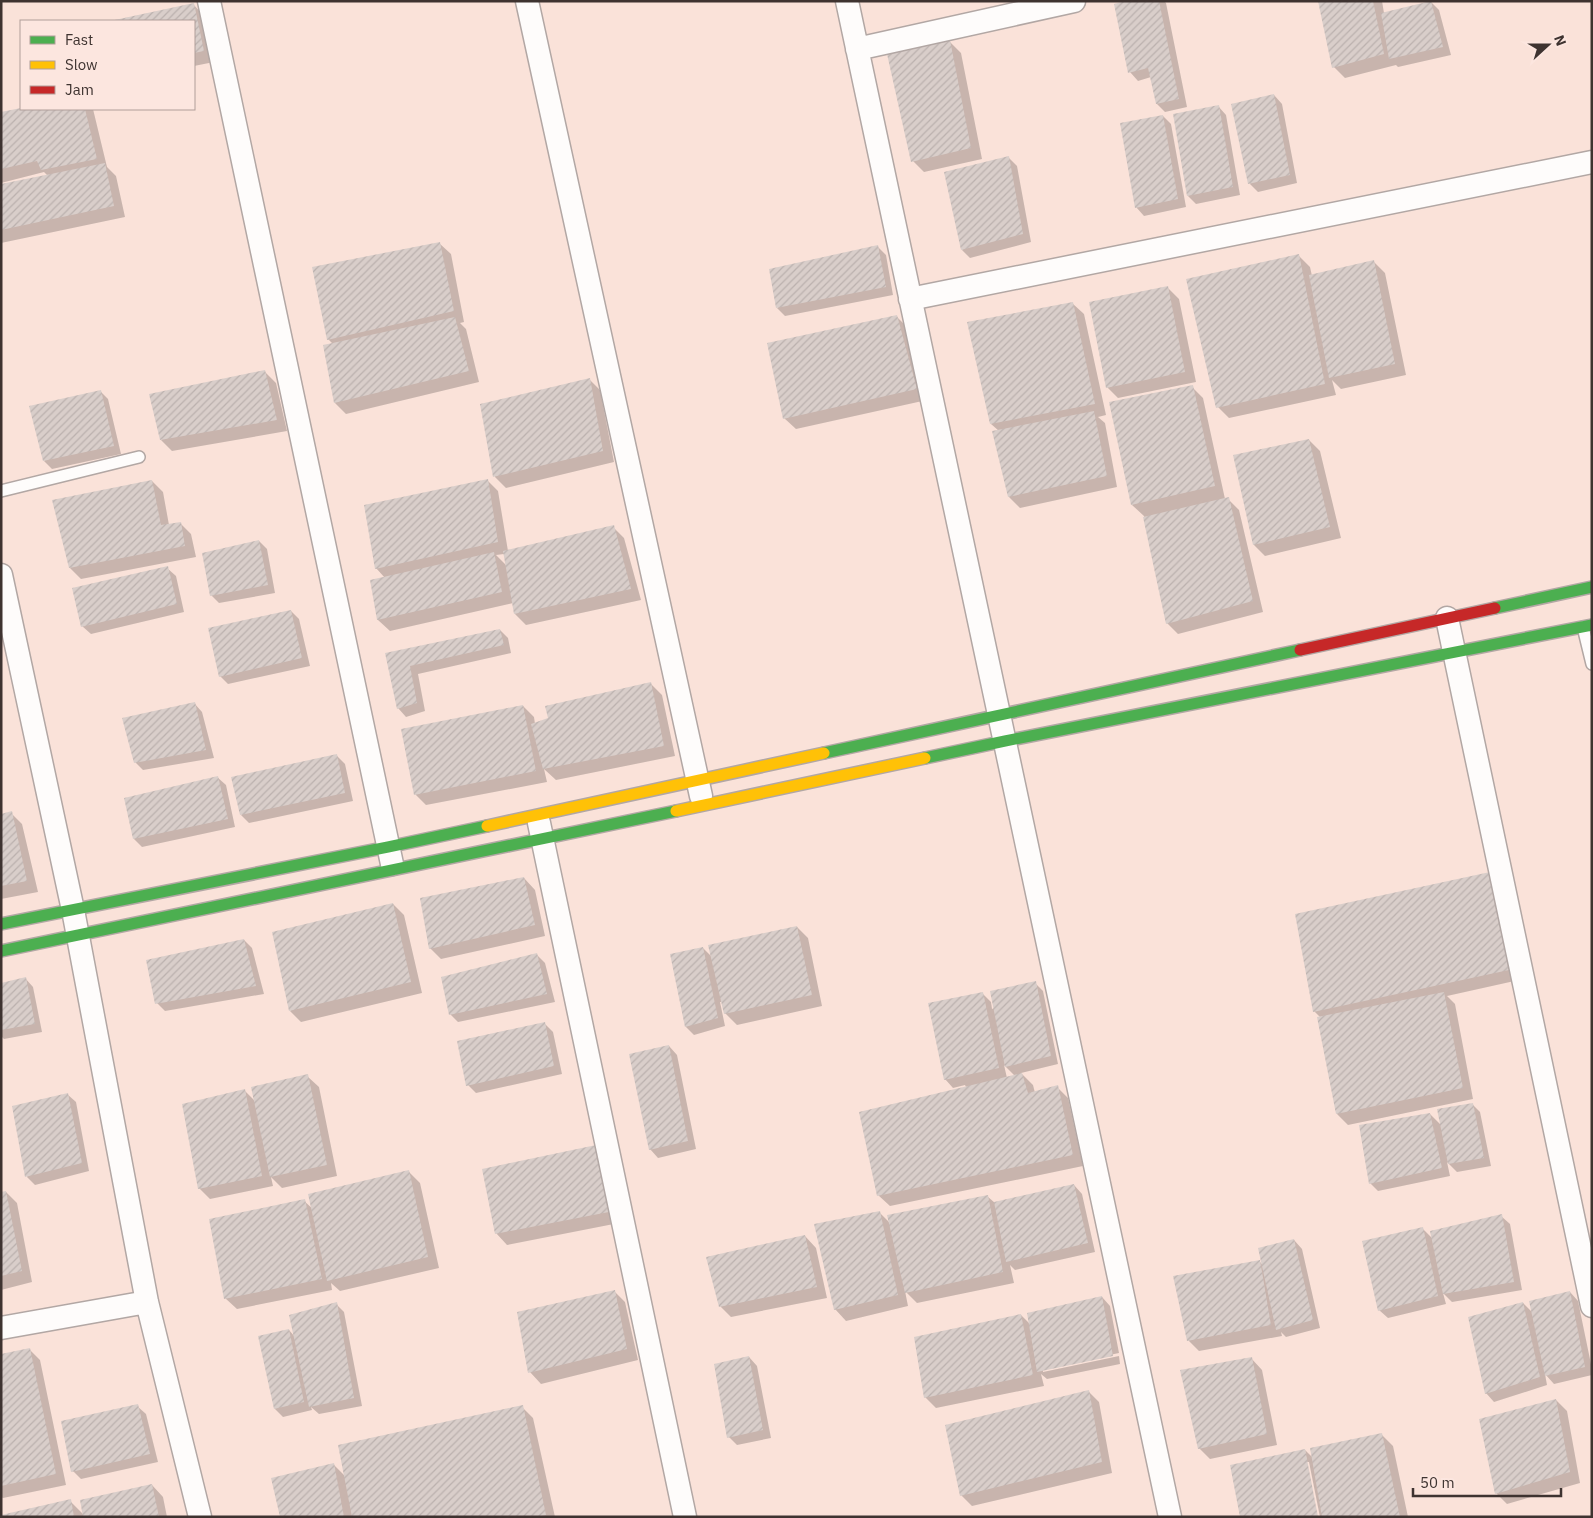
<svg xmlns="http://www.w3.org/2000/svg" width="1593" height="1518" viewBox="0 0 1593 1518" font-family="'IBM Plex Sans',sans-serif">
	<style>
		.built { fill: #fae2d9; fill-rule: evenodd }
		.shadow { fill: #0003; fill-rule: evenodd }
		.building { fill: url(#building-hatch) }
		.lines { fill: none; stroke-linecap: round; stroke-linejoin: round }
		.lane-casing { stroke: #b2a7a4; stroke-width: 14 }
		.street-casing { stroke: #b2a7a4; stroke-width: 25 }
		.fast-casing { stroke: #b2a7a4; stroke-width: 14 }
		.slow-casing { stroke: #b2a7a4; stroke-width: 14 }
		.jam-casing { stroke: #b2a7a4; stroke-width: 14 }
		.lane { stroke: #fefcfb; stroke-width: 11 }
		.street { stroke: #fefcfb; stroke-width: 22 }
		.fast { stroke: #4caf50; stroke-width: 11 }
		.slow { stroke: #ffc107; stroke-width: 11 }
		.jam { stroke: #c62828; stroke-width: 11 }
	</style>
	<defs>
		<pattern id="building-hatch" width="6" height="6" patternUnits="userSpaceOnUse" patternTransform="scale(1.25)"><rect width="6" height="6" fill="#d9ceca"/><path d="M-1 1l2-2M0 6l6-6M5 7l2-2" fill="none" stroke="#bbb1ae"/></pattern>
	</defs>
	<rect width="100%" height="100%" fill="#f6eae5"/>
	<path class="built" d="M 1,1 L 1592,1 L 1592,1517 L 1,1517 ZM 21,21 L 194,21 L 194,109 L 21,109 Z"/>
	<path class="shadow" d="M 1130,1 L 1164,1 L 1166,3 L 1187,107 L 1165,112 L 1157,104 L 1151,77 L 1138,81 L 1130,72 Z
		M 1319,1 L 1382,1 L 1384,13 L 1431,2 L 1439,10 L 1451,55 L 1398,67 L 1396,65 L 1345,78 L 1334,67 Z
		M 193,4 L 204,16 L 214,62 L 194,66 L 194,21 L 112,21 Z
		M 950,42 L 961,53 L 982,159 L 924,172 L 913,161 Z
		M 1274,95 L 1282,104 L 1297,183 L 1258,192 L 1250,184 Z
		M 1218,106 L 1226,115 L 1240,195 L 1196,204 L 1188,196 Z
		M 25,109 L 93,109 L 107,167 L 116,176 L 125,217 L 1,243 L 1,185 L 48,176 L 44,172 L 1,183 L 1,114 Z
		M 1163,116 L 1171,124 L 1186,207 L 1144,216 L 1136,207 Z
		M 1009,158 L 1017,166 L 1031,242 L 970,258 L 962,250 Z
		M 439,243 L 451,254 L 464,322 L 460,323 L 466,329 L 479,382 L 346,414 L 335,403 L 333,344 L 328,339 Z
		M 877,246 L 886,255 L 893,295 L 785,316 L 777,308 Z
		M 1299,256 L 1310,267 L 1312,276 L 1374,262 L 1385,273 L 1406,375 L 1341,389 L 1332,380 L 1336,395 L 1229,418 L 1218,407 Z
		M 1168,288 L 1179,299 L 1196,382 L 1118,398 L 1107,387 Z
		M 1072,303 L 1084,314 L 1106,415 L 1098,417 L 1105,423 L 1117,487 L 1020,508 L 1009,497 L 994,432 L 999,431 L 991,424 Z
		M 896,316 L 907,327 L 927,400 L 796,429 L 784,418 Z
		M 265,372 L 276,383 L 287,431 L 172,451 L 161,440 Z
		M 589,379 L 600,390 L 614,462 L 506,488 L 495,477 L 481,405 Z
		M 1192,387 L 1203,398 L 1225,499 L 1228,499 L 1239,510 L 1263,612 L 1178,634 L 1167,623 L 1144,516 L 1132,505 Z
		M 100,391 L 108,399 L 121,454 L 52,469 L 44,461 Z
		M 1309,440 L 1320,451 L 1341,538 L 1265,556 L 1254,545 L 1235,456 Z
		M 487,480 L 498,491 L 508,551 L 613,527 L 624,538 L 641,600 L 526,625 L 515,614 L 513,603 L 390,631 L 378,620 L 372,581 L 385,578 L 376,568 ZM 504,554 L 507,566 L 496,555 Z
		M 152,481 L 163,492 L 169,525 L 180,523 L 191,534 L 196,557 L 81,579 L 70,568 Z
		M 259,541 L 267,549 L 275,593 L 219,603 L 211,595 Z
		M 167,568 L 176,576 L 184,612 L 91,634 L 82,626 Z
		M 291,611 L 299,619 L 310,666 L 228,684 L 220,676 Z
		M 500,630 L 508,638 L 511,653 L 418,674 L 425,711 L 406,717 L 398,708 L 387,654 Z
		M 651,684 L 662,695 L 675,756 L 556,780 L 544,769 L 547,782 L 426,805 L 415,794 L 523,706 L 534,717 L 535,724 Z
		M 194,703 L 202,712 L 214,758 L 143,770 L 135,762 Z
		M 337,756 L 345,764 L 353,801 L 249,823 L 241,815 Z
		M 217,777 L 226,785 L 235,827 L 142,847 L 134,839 L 125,799 Z
		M 11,813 L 22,824 L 38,892 L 1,899 L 1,815 Z
		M 1490,873 L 1519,980 L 1447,996 L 1455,1004 L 1473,1099 L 1348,1125 L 1337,1114 L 1319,1018 L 1320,1017 L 1314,1011 Z
		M 524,878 L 535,890 L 545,936 L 441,959 L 430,948 Z
		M 393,904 L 404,915 L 422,993 L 301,1022 L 290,1011 Z
		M 797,927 L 808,938 L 822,1006 L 737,1025 L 725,1013 L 723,1002 L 720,1002 L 725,1026 L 694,1035 L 686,1027 L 672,955 L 703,948 L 712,957 Z
		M 244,940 L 252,948 L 264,994 L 165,1011 L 157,1003 Z
		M 537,955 L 545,963 L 555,1002 L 458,1022 L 450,1014 Z
		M 25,978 L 33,987 L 42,1032 L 4,1039 L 1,1036 L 1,984 Z
		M 1035,983 L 1043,991 L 1058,1064 L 1021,1073 L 1033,1085 L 1035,1093 L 1057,1087 L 1068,1098 L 1083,1166 L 890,1206 L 878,1195 L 966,1087 L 965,1085 L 953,1088 L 945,1079 L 982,993 L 991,1002 L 992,1009 L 994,1008 ZM 1004,1065 L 1015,1076 L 1007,1078 Z
		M 545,1024 L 553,1032 L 562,1074 L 476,1093 L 468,1085 Z
		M 669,1046 L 677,1055 L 696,1149 L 658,1158 L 650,1149 Z
		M 307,1076 L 319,1087 L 337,1176 L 282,1188 L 271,1177 L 273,1186 L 210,1199 L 199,1188 L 245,1091 L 255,1101 Z
		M 67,1094 L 76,1102 L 89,1171 L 35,1185 L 27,1177 Z
		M 1472,1104 L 1480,1112 L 1491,1166 L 1457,1172 L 1447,1162 L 1450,1176 L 1378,1191 L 1370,1183 L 1430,1114 L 1441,1125 Z
		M 612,1156 L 624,1222 L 507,1245 L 496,1233 Z
		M 409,1172 L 420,1183 L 439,1268 L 340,1291 L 331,1283 L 332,1290 L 237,1309 L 225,1298 L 304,1201 L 313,1209 Z
		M 1074,1185 L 1082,1194 L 1095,1252 L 1015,1270 L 1010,1265 L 1014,1283 L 917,1303 L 905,1291 L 908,1306 L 846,1321 L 835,1309 L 879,1212 L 890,1223 L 987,1196 L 995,1203 Z
		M 6,1192 L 17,1203 L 32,1282 L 1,1290 L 1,1193 Z
		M 1501,1216 L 1510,1224 L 1522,1290 L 1452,1302 L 1443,1293 L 1446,1304 L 1388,1318 L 1379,1310 L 1422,1228 L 1433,1239 Z
		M 805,1236 L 816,1248 L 827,1298 L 731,1317 L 720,1306 Z
		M 1294,1240 L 1302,1249 L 1320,1328 L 1286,1337 L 1281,1332 L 1282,1336 L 1199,1351 L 1188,1340 L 1259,1261 L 1263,1265 Z
		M 614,1291 L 625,1302 L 638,1360 L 541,1384 L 530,1372 Z
		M 1570,1292 L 1578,1301 L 1592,1369 L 1592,1375 L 1554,1384 L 1545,1374 L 1547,1385 L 1494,1402 L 1486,1393 L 1523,1303 L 1533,1313 Z
		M 1102,1297 L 1110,1306 L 1119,1353 L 1043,1369 L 1043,1372 L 1119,1356 L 1120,1364 L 1047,1379 L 1041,1374 L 1044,1386 L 936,1408 L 925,1397 L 1021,1315 L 1031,1325 Z
		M 336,1304 L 344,1312 L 362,1406 L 319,1414 L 311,1407 L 312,1410 L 283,1417 L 275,1409 L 260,1337 L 289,1330 L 295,1337 Z
		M 29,1349 L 40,1360 L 66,1485 L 3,1498 L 1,1497 L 1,1355 Z
		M 749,1357 L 757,1366 L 771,1438 L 737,1445 L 729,1437 Z
		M 1251,1358 L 1262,1370 L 1277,1445 L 1210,1459 L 1199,1448 Z
		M 1088,1391 L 1099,1402 L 1112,1473 L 972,1506 L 961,1495 Z
		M 1556,1400 L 1567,1411 L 1580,1483 L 1507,1504 L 1496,1493 Z
		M 137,1406 L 146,1414 L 158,1462 L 81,1479 L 73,1471 Z
		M 522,1407 L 533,1418 L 555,1517 L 281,1517 L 333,1464 L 346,1477 Z
		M 1382,1435 L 1393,1446 L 1408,1517 L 1320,1517 L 1309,1462 L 1307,1462 L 1305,1450 L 1313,1458 Z
		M 152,1485 L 163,1497 L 167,1517 L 1,1517 L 70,1501 L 83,1514 Z"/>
	<path class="building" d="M 1125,1 L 1159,1 L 1179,99 L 1156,104 L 1148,68 L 1128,73 L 1114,4 Z
		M 1318,1 L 1373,1 L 1384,54 L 1332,68 Z
		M 1431,1 L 1443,47 L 1389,59 L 1381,13 Z
		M 194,3 L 204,51 L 194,53 L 194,21 L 110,21 Z
		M 950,40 L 971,148 L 911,162 L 887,54 Z
		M 1274,94 L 1290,175 L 1248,184 L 1231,104 Z
		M 1219,105 L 1233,187 L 1187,196 L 1173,114 Z
		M 21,108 L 85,109 L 97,159 L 41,170 L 37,161 L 1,169 L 1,112 Z
		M 1163,115 L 1178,199 L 1135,208 L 1120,123 Z
		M 1009,156 L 1023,234 L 961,250 L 944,172 Z
		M 105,163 L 114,206 L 1,230 L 1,184 Z
		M 440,242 L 454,311 L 327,340 L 312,267 Z
		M 878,245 L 886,287 L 776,308 L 769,269 Z
		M 1299,254 L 1325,384 L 1216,408 L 1186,279 Z
		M 1374,260 L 1395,364 L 1329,378 L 1309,275 Z
		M 1168,286 L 1185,372 L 1106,388 L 1089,302 Z
		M 1073,302 L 1095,404 L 990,424 L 967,322 Z
		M 897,315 L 917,389 L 783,419 L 767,343 Z
		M 455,317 L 469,371 L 334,403 L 323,345 Z
		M 265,370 L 277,420 L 160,440 L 149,394 Z
		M 590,378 L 603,451 L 493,477 L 480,404 Z
		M 1193,385 L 1215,486 L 1131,505 L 1109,402 Z
		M 101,390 L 114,446 L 43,461 L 29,406 Z
		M 1094,411 L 1107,476 L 1008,497 L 992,431 Z
		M 1309,439 L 1330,527 L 1253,545 L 1233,455 Z
		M 488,479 L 498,542 L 375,569 L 364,505 Z
		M 152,480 L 161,525 L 181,522 L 185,546 L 69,568 L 52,500 Z
		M 1229,497 L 1253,601 L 1166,624 L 1143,517 Z
		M 614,525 L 631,589 L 514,614 L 503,551 Z
		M 259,540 L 268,585 L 210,596 L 202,553 Z
		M 494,552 L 502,592 L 377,620 L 370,580 Z
		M 168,566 L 177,604 L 81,627 L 72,588 Z
		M 291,610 L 302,658 L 219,677 L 208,628 Z
		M 500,629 L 504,645 L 410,666 L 417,703 L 397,709 L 385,653 Z
		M 651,682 L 664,746 L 543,769 L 531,724 L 548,718 L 545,706 Z
		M 195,702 L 206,750 L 134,763 L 122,718 Z
		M 523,705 L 536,771 L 414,795 L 401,729 Z
		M 337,754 L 345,793 L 240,815 L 231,777 Z
		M 218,776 L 228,819 L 133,839 L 124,798 Z
		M 12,811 L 27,881 L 1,886 L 1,814 Z
		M 1490,872 L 1509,970 L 1313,1012 L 1295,914 Z
		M 524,877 L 535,925 L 429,949 L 420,898 Z
		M 393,903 L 411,982 L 289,1011 L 272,932 Z
		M 797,926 L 812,995 L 724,1014 L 708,945 Z
		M 244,939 L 256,986 L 155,1004 L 146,960 Z
		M 703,947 L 718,1018 L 685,1027 L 670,954 Z
		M 537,953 L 547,994 L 449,1015 L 441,977 Z
		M 26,977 L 35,1024 L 1,1030 L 1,983 Z
		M 1036,981 L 1051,1056 L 1005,1067 L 990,991 Z
		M 983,992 L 999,1068 L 944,1080 L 928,1003 Z
		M 1444,992 L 1463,1088 L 1336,1114 L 1317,1017 Z
		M 545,1022 L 554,1066 L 466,1086 L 457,1041 Z
		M 669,1045 L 688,1141 L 649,1150 L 629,1054 Z
		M 1022,1073 L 1028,1093 L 1058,1085 L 1073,1155 L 877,1196 L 859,1112 Z
		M 308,1074 L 327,1165 L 270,1177 L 251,1087 Z
		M 245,1089 L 262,1176 L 198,1189 L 182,1104 Z
		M 68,1093 L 82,1163 L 25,1177 L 12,1106 Z
		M 1473,1103 L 1484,1158 L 1448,1164 L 1437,1109 Z
		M 1430,1113 L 1442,1168 L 1369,1184 L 1359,1125 Z
		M 601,1144 L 614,1211 L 495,1234 L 482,1169 Z
		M 409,1170 L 428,1257 L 327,1281 L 308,1194 Z
		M 1074,1184 L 1088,1243 L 1006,1262 L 994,1202 Z
		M 6,1191 L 22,1271 L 1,1276 L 1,1192 Z
		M 988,1195 L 1003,1272 L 905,1293 L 887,1215 Z
		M 305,1199 L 322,1279 L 224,1299 L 209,1219 Z
		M 880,1211 L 898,1295 L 834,1310 L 814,1224 Z
		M 1502,1214 L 1514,1282 L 1443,1294 L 1430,1231 Z
		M 1423,1227 L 1438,1296 L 1378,1311 L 1362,1241 Z
		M 805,1235 L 817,1287 L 719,1307 L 706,1257 Z
		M 1294,1239 L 1313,1320 L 1276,1330 L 1258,1248 Z
		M 1260,1260 L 1271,1325 L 1187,1341 L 1173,1276 Z
		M 615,1290 L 627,1349 L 528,1373 L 517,1312 Z
		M 1570,1291 L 1585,1367 L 1545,1376 L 1529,1301 Z
		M 1102,1296 L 1113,1356 L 1037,1372 L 1027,1313 Z
		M 337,1302 L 354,1398 L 309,1407 L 289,1315 Z
		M 1523,1302 L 1540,1377 L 1485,1394 L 1468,1317 Z
		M 1021,1314 L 1033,1375 L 924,1398 L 914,1337 Z
		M 289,1329 L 304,1402 L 274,1409 L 258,1336 Z
		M 30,1348 L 56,1474 L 1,1486 L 1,1354 Z
		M 749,1356 L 763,1430 L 727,1438 L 714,1364 Z
		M 1252,1357 L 1267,1434 L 1198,1449 L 1180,1370 Z
		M 1089,1390 L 1102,1462 L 960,1496 L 945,1425 Z
		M 1556,1399 L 1570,1472 L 1495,1494 L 1479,1419 Z
		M 138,1404 L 150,1454 L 71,1472 L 61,1421 Z
		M 523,1405 L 546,1515 L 537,1517 L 352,1517 L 338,1445 Z
		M 1382,1433 L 1400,1517 L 1322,1517 L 1310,1448 Z
		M 1305,1449 L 1318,1517 L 1240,1517 L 1230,1465 Z
		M 334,1463 L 344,1517 L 280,1517 L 271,1478 Z
		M 152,1484 L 159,1517 L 83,1517 L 80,1500 Z
		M 71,1499 L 74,1517 L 1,1517 L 1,1515 Z"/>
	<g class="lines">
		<g class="lane-casing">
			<path id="lane" d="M 1,491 L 139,457
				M 1583,627 L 1592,664"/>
		</g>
		<g class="street-casing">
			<path id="street" d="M 209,1 L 392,864
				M 527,1 L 701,796
				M 847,1 L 1170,1517
				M 857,49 L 1074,1
				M 910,299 L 1592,162
				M 1,575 L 73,910 L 147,1302 L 200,1517
				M 1447,618 L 1592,1306
				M 539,823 L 685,1517
				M 1,1328 L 147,1302"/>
		</g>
		<g class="fast-casing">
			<path id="fast" d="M 1495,608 L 1592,587
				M 824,753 L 1300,650
				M 925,758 L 1005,741 L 1592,625
				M 1,924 L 388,847 L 487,826
				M 1,951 L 676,811"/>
		</g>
		<g class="slow-casing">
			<path id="slow" d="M 676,811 L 925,758
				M 487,826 L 824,753"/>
		</g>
		<g class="jam-casing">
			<path id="jam" d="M 1300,650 L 1495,608"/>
		</g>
		<use href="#lane" class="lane"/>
		<use href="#street" class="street"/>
		<use href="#fast" class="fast"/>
		<use href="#slow" class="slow"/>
		<use href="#jam" class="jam"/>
	</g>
	<rect width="1593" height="1518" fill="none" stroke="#3e3330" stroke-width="5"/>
	<rect x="20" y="20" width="175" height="90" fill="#fce6df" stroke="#b09e99"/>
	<rect x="30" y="36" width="25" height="8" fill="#4caf50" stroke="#b09e99"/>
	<text x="65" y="45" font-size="15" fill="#3e3330">Fast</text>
	<rect x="30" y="61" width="25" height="8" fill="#ffc107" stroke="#b09e99"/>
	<text x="65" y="70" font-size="15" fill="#3e3330">Slow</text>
	<rect x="30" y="86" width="25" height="8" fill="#c62828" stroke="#b09e99"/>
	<text x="65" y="95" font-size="15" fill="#3e3330">Jam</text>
	<g transform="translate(1548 45) rotate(69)" stroke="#fce6df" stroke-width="4" paint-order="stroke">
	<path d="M0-4L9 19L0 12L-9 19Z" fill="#3e3330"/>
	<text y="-8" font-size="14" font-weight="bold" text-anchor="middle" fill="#3e3330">N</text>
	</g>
	<path d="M1413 1488v8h148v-8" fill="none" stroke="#3e3330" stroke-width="2.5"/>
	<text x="1420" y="1488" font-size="15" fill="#3e3330" stroke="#fce6df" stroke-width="4" paint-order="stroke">50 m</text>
</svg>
